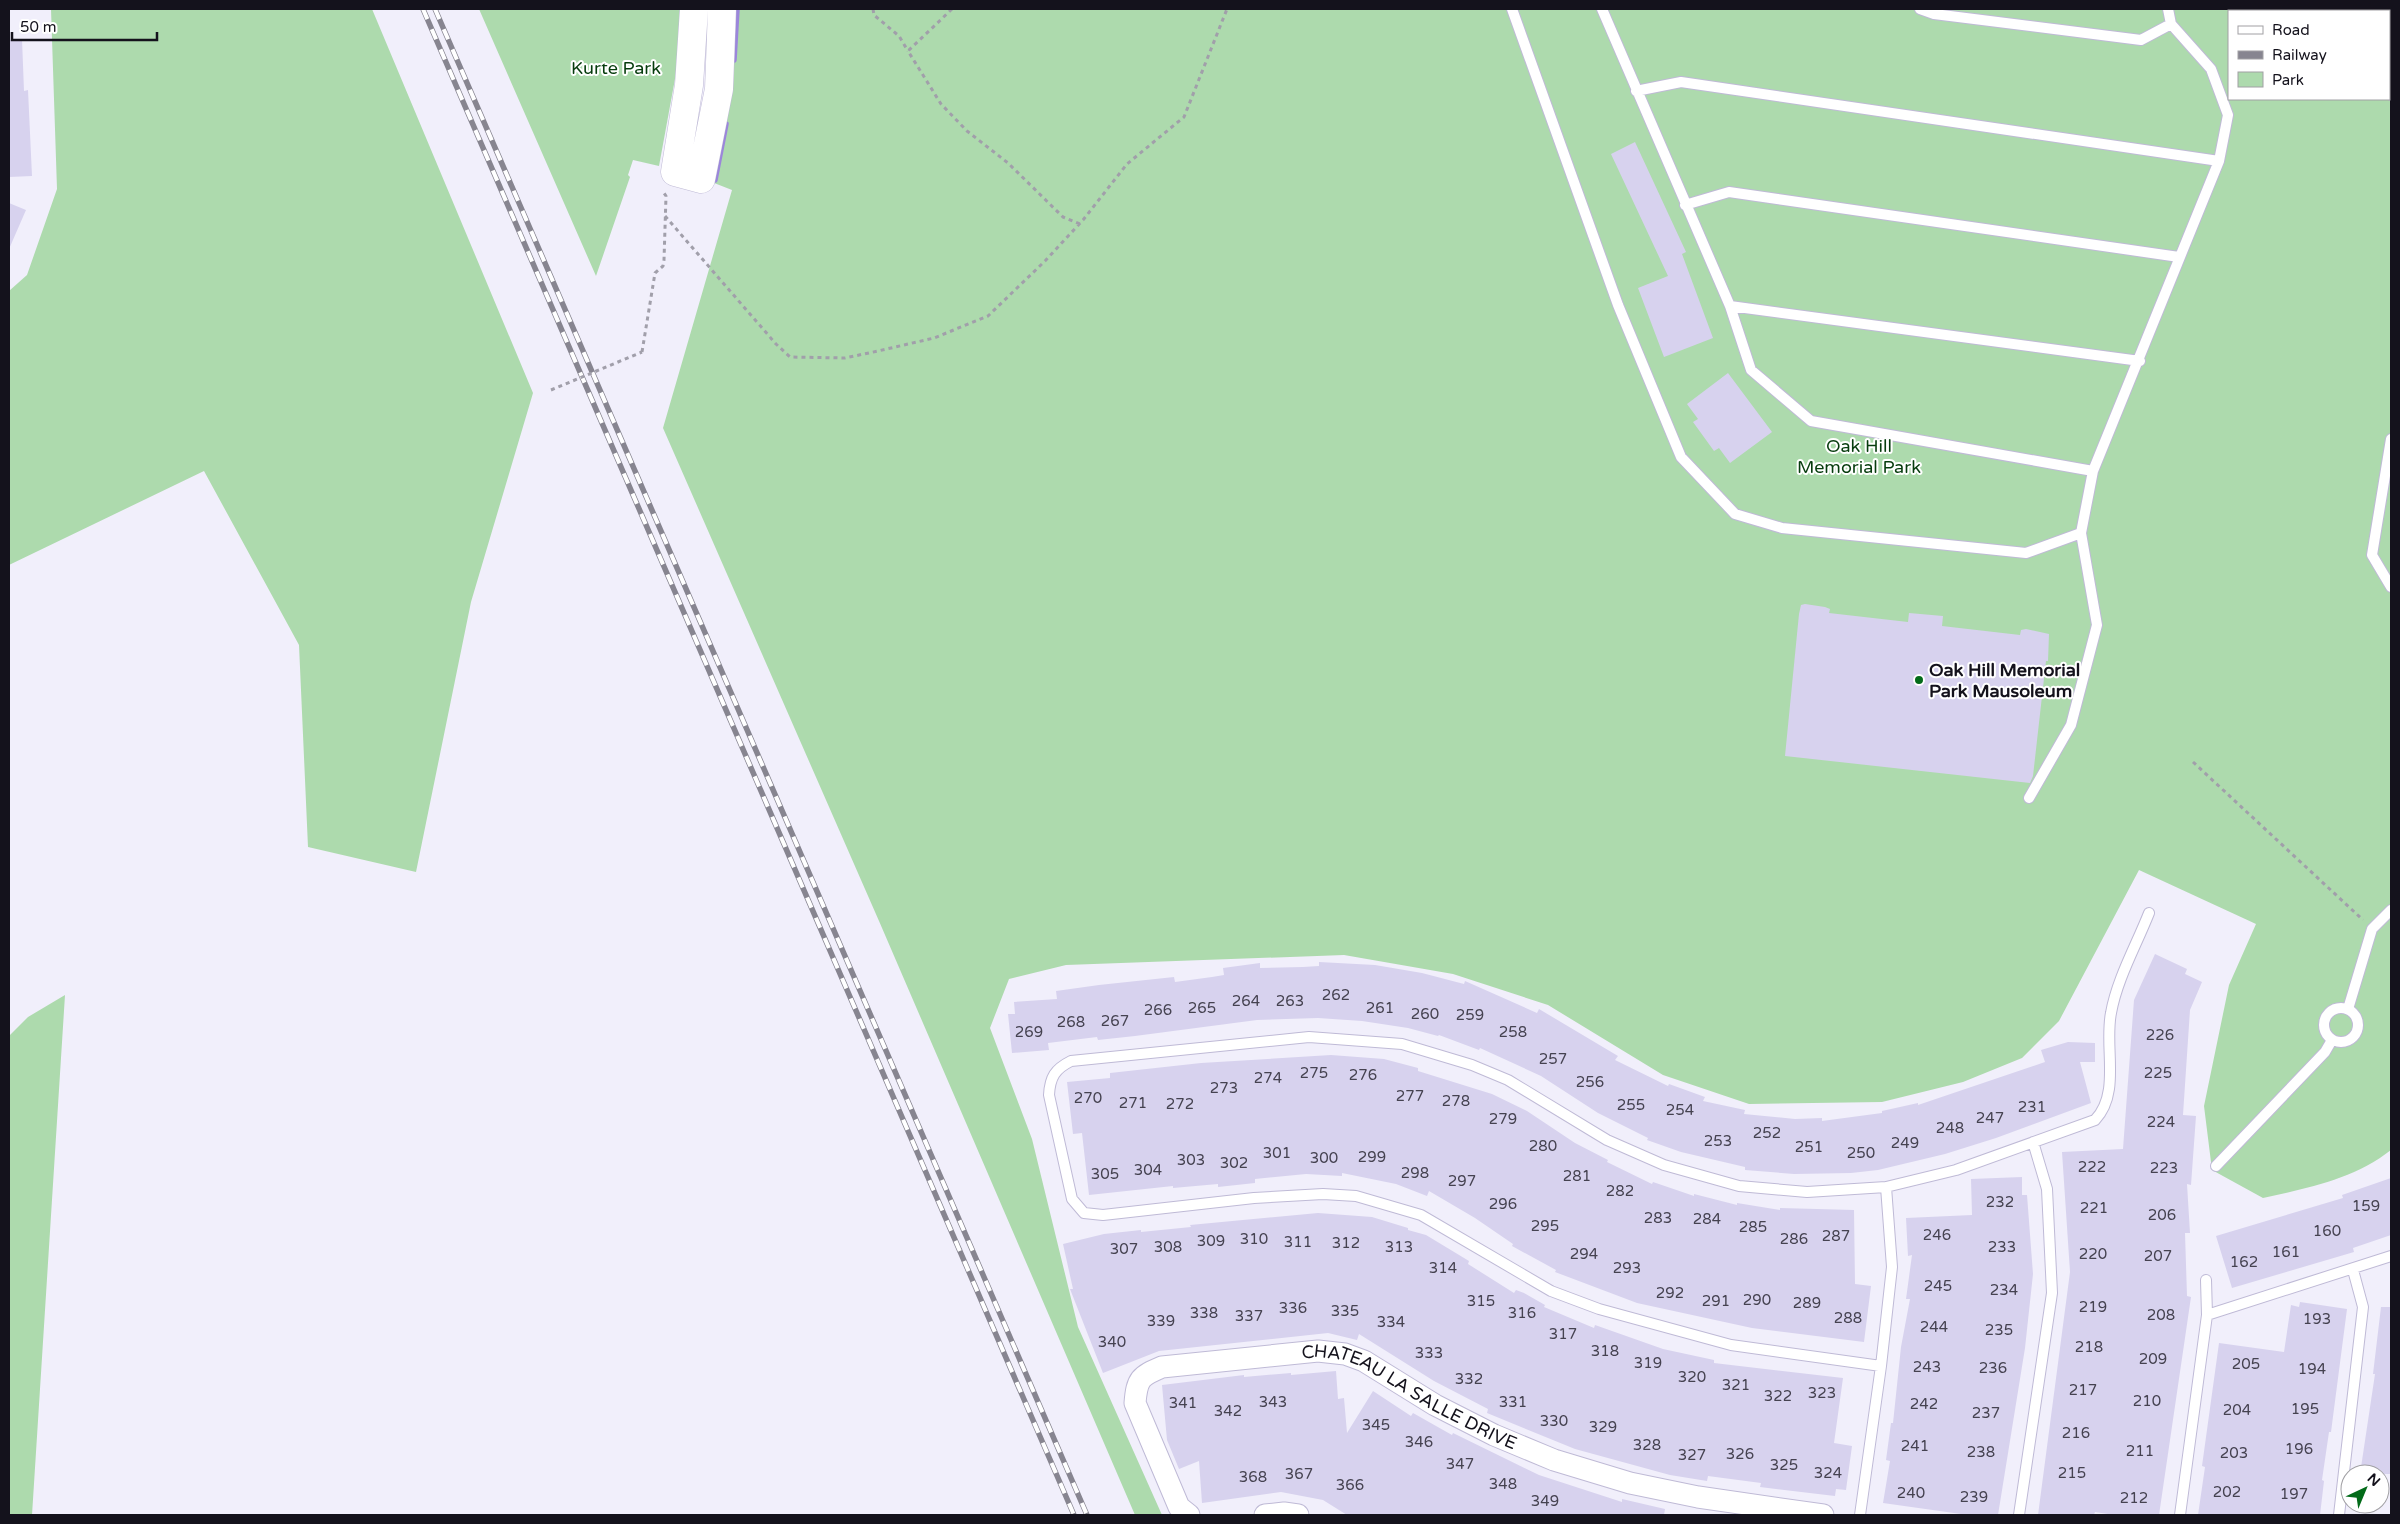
<svg xmlns="http://www.w3.org/2000/svg" width="2400" height="1524" viewBox="0 0 2400 1524" font-family="'Varela Round',sans-serif">
	<style>
		.green { fill: #addaad; fill-rule: evenodd }
		.lines { fill: none; stroke-linecap: round; stroke-linejoin: round }
		.stream { stroke: #9b86db; stroke-width: 5.5 }
		.building { fill: #d7d2ee }
		.lane-casing { stroke: #bfbad6; stroke-width: 12 }
		.street-casing { stroke: #bfbad6; stroke-width: 23 }
		.secondary-casing { stroke: #bfbad6; stroke-width: 29 }
		.path { stroke: #a19faa; stroke-width: 3; stroke-dasharray: 4 4; stroke-linecap: butt }
		.lane { stroke: #fff; stroke-width: 10 }
		.street { stroke: #fff; stroke-width: 21 }
		.secondary { stroke: #fff; stroke-width: 28 }
		.rail-casing { stroke: #878590; stroke-width: 5.5 }
		.rail { stroke: #fff; stroke-width: 4; stroke-dasharray: 11; stroke-linecap: butt }
		.path-bridge { stroke: #a19faa; stroke-width: 3; stroke-dasharray: 4 4; stroke-linecap: butt }
		.poi-dot { fill: #036b19; stroke: #fff; stroke-width: 2 }
		.labels { text-anchor: middle; stroke-width: 4; stroke-linejoin: round; paint-order: stroke }
		.number-label { font-size: 15px; fill: #454250 }
		.park-label { font-size: 18px; fill: #063c0d; stroke: #fff }
		.poi-label { font-size: 18px; font-weight: bold; fill: #14121c; stroke: #fff; text-anchor: start }
		.street-label { font-size: 18px; fill: #14121c; stroke: #fff }
	</style>
	<rect width="100%" height="100%" fill="#f1effb"/>
	<path class="green" d="M 51,9 L 372,9 L 533,393 L 471,602 L 416,872 L 308,847 L 299,645 L 204,471 L 9,565 L 9,291 L 27,275 L 57,189 Z
		M 479,9 L 681,9 L 677,68 L 659,166 L 633,160 L 628,175 L 630,177 L 596,276 Z
		M 731,9 L 2391,9 L 2391,1150 C 2354,1179 2308,1188 2263,1198 L 2212,1170 L 2204,1106 L 2229,985 L 2256,924 L 2139,870 L 2059,1021 L 2022,1058 L 1963,1082 L 1882,1102 L 1749,1104 L 1663,1075 L 1548,1005 L 1453,974 L 1344,955 L 1066,965 L 1009,979 L 990,1028 L 1032,1139 L 1078,1327 L 1162,1515 L 1135,1515 L 879,921 L 663,428 L 732,190 L 709,181 ZM 2229,11 L 2389,11 L 2389,99 L 2229,99 Z
		M 65,995 L 32,1515 L 9,1515 L 9,1036 L 28,1017 Z"/>
	<g class="lines">
		<path class="stream" d="M 734,60 L 737,9
			M 715,180 L 726,124"/>
	</g>
	<path class="building" d="M 22,39 L 24,91 L 28,90 L 32,176 L 9,177 L 9,40 Z
		M 1635,142 L 1686,252 L 1682,254 L 1713,338 L 1664,357 L 1638,288 L 1668,276 L 1611,154 Z
		M 9,203 L 26,210 L 9,249 Z
		M 1728,373 L 1772,432 L 1730,463 L 1719,448 L 1714,451 L 1693,422 L 1698,419 L 1687,404 Z
		M 1805,604 L 1825,607 L 1830,609 L 1829,613 L 1908,622 L 1909,613 L 1943,616 L 1942,626 L 2020,635 L 2021,630 L 2026,629 L 2049,634 L 2048,661 L 2046,661 L 2033,776 L 2030,783 L 1785,756 L 1799,614 L 1801,605 Z
		M 2155,954 L 2187,969 L 2185,974 L 2202,982 L 2190,1010 L 2183,1115 L 2196,1116 L 2191,1185 L 2187,1184 L 2190,1233 L 2185,1233 L 2187,1296 L 2191,1297 L 2159,1515 L 2114,1515 L 2095,1512 L 2094,1515 L 2038,1515 L 2070,1272 L 2062,1152 L 2123,1149 L 2134,1000 Z
		M 1319,962 L 1375,965 L 1422,973 L 1464,984 L 1465,981 L 1537,1013 L 1539,1009 L 1618,1056 L 1615,1060 L 1668,1086 L 1669,1084 L 1705,1097 L 1703,1101 L 1745,1110 L 1744,1114 L 1795,1119 L 1822,1118 L 1822,1121 L 1882,1113 L 1882,1111 L 1918,1103 L 1918,1105 L 2045,1062 L 2041,1050 L 2068,1042 L 2095,1043 L 2095,1062 L 2080,1062 L 2091,1103 L 1996,1138 L 1945,1154 L 1878,1170 L 1851,1173 L 1794,1174 L 1745,1170 L 1745,1167 L 1681,1152 L 1647,1140 L 1648,1138 L 1598,1113 L 1541,1076 L 1480,1048 L 1479,1050 L 1439,1035 L 1438,1036 L 1408,1028 L 1362,1021 L 1318,1018 L 1257,1020 L 1135,1036 L 1098,1040 L 1097,1037 L 1048,1043 L 1049,1050 L 1012,1053 L 1008,1014 L 1015,1014 L 1014,1002 L 1057,999 L 1056,991 L 1099,985 L 1174,977 L 1175,982 L 1212,977 L 1224,975 L 1223,968 L 1260,963 L 1260,968 L 1303,967 L 1319,966 Z
		M 1331,1055 L 1384,1059 L 1418,1068 L 1418,1071 L 1492,1094 L 1527,1111 L 1575,1143 L 1608,1160 L 1607,1162 L 1652,1184 L 1653,1182 L 1694,1196 L 1694,1194 L 1737,1205 L 1737,1203 L 1780,1210 L 1780,1208 L 1854,1210 L 1855,1284 L 1871,1286 L 1864,1342 L 1752,1328 L 1637,1303 L 1555,1272 L 1556,1270 L 1512,1246 L 1513,1244 L 1475,1218 L 1429,1191 L 1427,1196 L 1396,1184 L 1342,1173 L 1342,1176 L 1306,1174 L 1255,1179 L 1255,1183 L 1218,1187 L 1218,1184 L 1173,1188 L 1173,1186 L 1089,1195 L 1082,1133 L 1073,1134 L 1067,1082 L 1110,1078 L 1110,1073 L 1201,1063 Z
		M 2022,1177 L 2022,1195 L 2027,1195 L 2033,1274 L 2025,1348 L 1998,1515 L 1968,1515 L 1883,1503 L 1890,1461 L 1886,1460 L 1891,1423 L 1893,1423 L 1901,1347 L 1910,1299 L 1906,1299 L 1912,1255 L 1908,1256 L 1906,1218 L 1972,1215 L 1971,1179 Z
		M 2391,1178 L 2391,1235 L 2353,1248 L 2354,1252 L 2232,1288 L 2216,1236 L 2343,1198 L 2342,1195 Z
		M 1318,1213 L 1372,1217 L 1408,1228 L 1408,1230 L 1426,1235 L 1469,1261 L 1468,1264 L 1514,1293 L 1516,1290 L 1524,1293 L 1545,1305 L 1544,1307 L 1594,1328 L 1595,1325 L 1663,1349 L 1714,1360 L 1714,1363 L 1843,1378 L 1834,1443 L 1852,1446 L 1846,1490 L 1836,1489 L 1835,1496 L 1760,1487 L 1761,1483 L 1708,1476 L 1707,1481 L 1670,1475 L 1575,1449 L 1487,1413 L 1488,1409 L 1434,1381 L 1359,1334 L 1357,1340 L 1328,1333 L 1159,1351 L 1103,1373 L 1070,1289 L 1073,1289 L 1063,1244 L 1104,1234 L 1141,1230 L 1141,1232 L 1191,1227 L 1190,1225 Z
		M 2300,1302 L 2347,1309 L 2331,1432 L 2329,1432 L 2322,1480 L 2324,1481 L 2320,1515 L 2198,1515 L 2205,1467 L 2202,1466 L 2219,1343 L 2284,1352 L 2291,1305 L 2299,1307 Z
		M 2381,1307 L 2391,1307 L 2391,1474 L 2360,1474 L 2375,1374 L 2373,1374 Z
		M 1336,1371 L 1338,1399 L 1344,1398 L 1347,1433 L 1373,1391 L 1411,1416 L 1413,1413 L 1452,1435 L 1453,1433 L 1539,1475 L 1622,1502 L 1622,1499 L 1665,1509 L 1664,1515 L 1347,1515 L 1323,1500 L 1281,1492 L 1202,1503 L 1199,1461 L 1179,1469 L 1167,1440 L 1162,1385 L 1244,1375 L 1244,1377 L 1291,1373 L 1291,1375 Z"/>
	<g class="lines">
		<g class="lane-casing">
			<path id="lane" d="M 1512,9 L 1618,305 L 1681,457 L 1735,514 L 1782,528 L 2026,553 L 2081,533
				M 1602,9 L 1730,306 L 1751,370 L 1811,421 L 2093,471
				M 1920,9 L 1934,14 L 2141,40 L 2171,24
				M 2347,9 L 2349,11
				M 2389,89 L 2391,95
				M 1636,91 L 1681,82 L 2219,161
				M 1685,205 L 1729,192 L 2179,257
				M 1730,306 L 2140,361
				M 2391,439 L 2372,555 L 2391,587
				M 2029,798 L 2071,725 L 2097,625 L 2081,533 L 2093,471 L 2219,161 L 2228,115 L 2211,69 L 2171,24 L 2168,9
				M2324 1025a17 17 0 1 1 34 0a17 17 0 1 1-34 0Z
				M 2348,1009 L 2372,929 L 2391,910
				M 2216,1166 L 2325,1052 L 2332,1040
				M 2207,1315 L 2391,1256
				M 1881,1366 L 1731,1345 L 1599,1309 L 1551,1291 L 1421,1215 L 1356,1196 L 1323,1194 L 1254,1198 L 1103,1215 L 1084,1213 L 1072,1199 L 1049,1095 C 1050,1077 1055,1069 1071,1061 L 1309,1037 L 1402,1044 L 1472,1065 L 1508,1080 L 1607,1140 L 1664,1165 L 1739,1186 L 1807,1192 L 1886,1187 L 1956,1170 L 2095,1120 C 2121,1093 2104,1047 2111,1013 C 2117,979 2136,946 2149,913
				M 1860,1515 L 1881,1366 L 1892,1267 L 1886,1187
				M 2019,1515 L 2052,1293 L 2047,1189 L 2033,1142
				M 2180,1515 L 2207,1315 L 2206,1280
				M 2339,1515 L 2363,1307 L 2353,1270"/>
		</g>
		<g class="street-casing">
			<g id="street">
				<path id="s1" d="M 1189,1515 L 1179,1507 L 1135,1403 C 1137,1379 1140,1376 1162,1367 L 1318,1351 L 1345,1354 L 1364,1361 L 1435,1405 L 1494,1435 L 1554,1460 L 1630,1483 L 1698,1497 L 1823,1515"/>
				<path d="M 1265,1515 L 1284,1513 L 1298,1515"/>
			</g>
		</g>
		<g class="secondary-casing">
			<path id="secondary" d="M 694,9 L 689,85 L 675,172 L 701,179 L 719,89 L 722,9"/>
		</g>
		<path class="path" d="M 873,9 L 874,15 L 899,36 L 908,51
			M 952,9 L 908,51 L 941,104 L 967,131 L 1008,163 L 1063,217 L 1080,224
			M 665,216 L 776,344 L 790,357 L 845,358 L 878,351 L 934,338 L 988,316 L 1045,261 L 1083,220 L 1127,164 L 1184,117 L 1227,9
			M 642,352 L 655,273 L 663,266 L 664,260 L 666,196 L 664,193
			M 2193,762 L 2363,920"/>
		<use href="#lane" class="lane"/>
		<use href="#street" class="street"/>
		<use href="#secondary" class="secondary"/>
		<g class="rail-casing">
			<path id="rail" d="M 423,9 L 1074,1515
				M 435,9 L 1087,1515"/>
		</g>
		<use href="#rail" class="rail"/>
		<path class="path-bridge" d="M 551,390 L 642,352"/>
	</g>
	<circle class="poi-dot" cx="1919" cy="680" r="5"/>
	<g class="labels">
		<g class="number-label">
			<text x="1336" y="1000">262</text>
			<text x="1246" y="1006">264</text>
			<text x="1290" y="1006">263</text>
			<text x="1202" y="1013">265</text>
			<text x="1380" y="1013">261</text>
			<text x="1158" y="1015">266</text>
			<text x="1425" y="1019">260</text>
			<text x="1470" y="1020">259</text>
			<text x="1115" y="1026">267</text>
			<text x="1071" y="1027">268</text>
			<text x="1029" y="1037">269</text>
			<text x="1513" y="1037">258</text>
			<text x="2160" y="1040">226</text>
			<text x="1553" y="1064">257</text>
			<text x="1314" y="1078">275</text>
			<text x="2158" y="1078">225</text>
			<text x="1363" y="1080">276</text>
			<text x="1268" y="1083">274</text>
			<text x="1590" y="1087">256</text>
			<text x="1224" y="1093">273</text>
			<text x="1410" y="1101">277</text>
			<text x="1088" y="1103">270</text>
			<text x="1456" y="1106">278</text>
			<text x="1133" y="1108">271</text>
			<text x="1180" y="1109">272</text>
			<text x="1631" y="1110">255</text>
			<text x="2032" y="1112">231</text>
			<text x="1680" y="1115">254</text>
			<text x="1990" y="1123">247</text>
			<text x="1503" y="1124">279</text>
			<text x="2161" y="1127">224</text>
			<text x="1950" y="1133">248</text>
			<text x="1767" y="1138">252</text>
			<text x="1718" y="1146">253</text>
			<text x="1905" y="1148">249</text>
			<text x="1543" y="1151">280</text>
			<text x="1809" y="1152">251</text>
			<text x="1277" y="1158">301</text>
			<text x="1861" y="1158">250</text>
			<text x="1372" y="1162">299</text>
			<text x="1324" y="1163">300</text>
			<text x="1191" y="1165">303</text>
			<text x="1234" y="1168">302</text>
			<text x="2092" y="1172">222</text>
			<text x="2164" y="1173">223</text>
			<text x="1148" y="1175">304</text>
			<text x="1415" y="1178">298</text>
			<text x="1105" y="1179">305</text>
			<text x="1577" y="1181">281</text>
			<text x="1462" y="1186">297</text>
			<text x="1620" y="1196">282</text>
			<text x="2000" y="1207">232</text>
			<text x="1503" y="1209">296</text>
			<text x="2366" y="1211">159</text>
			<text x="2094" y="1213">221</text>
			<text x="2162" y="1220">206</text>
			<text x="1658" y="1223">283</text>
			<text x="1707" y="1224">284</text>
			<text x="1545" y="1231">295</text>
			<text x="1753" y="1232">285</text>
			<text x="2327" y="1236">160</text>
			<text x="1937" y="1240">246</text>
			<text x="1836" y="1241">287</text>
			<text x="1254" y="1244">310</text>
			<text x="1794" y="1244">286</text>
			<text x="1211" y="1246">309</text>
			<text x="1298" y="1247">311</text>
			<text x="1346" y="1248">312</text>
			<text x="1168" y="1252">308</text>
			<text x="1399" y="1252">313</text>
			<text x="2002" y="1252">233</text>
			<text x="1124" y="1254">307</text>
			<text x="2286" y="1257">161</text>
			<text x="1584" y="1259">294</text>
			<text x="2093" y="1259">220</text>
			<text x="2158" y="1261">207</text>
			<text x="2244" y="1267">162</text>
			<text x="1443" y="1273">314</text>
			<text x="1627" y="1273">293</text>
			<text x="1938" y="1291">245</text>
			<text x="2004" y="1295">234</text>
			<text x="1670" y="1298">292</text>
			<text x="1757" y="1305">290</text>
			<text x="1481" y="1306">315</text>
			<text x="1716" y="1306">291</text>
			<text x="1807" y="1308">289</text>
			<text x="2093" y="1312">219</text>
			<text x="1293" y="1313">336</text>
			<text x="1345" y="1316">335</text>
			<text x="1204" y="1318">338</text>
			<text x="1522" y="1318">316</text>
			<text x="2161" y="1320">208</text>
			<text x="1249" y="1321">337</text>
			<text x="1848" y="1323">288</text>
			<text x="2317" y="1324">193</text>
			<text x="1161" y="1326">339</text>
			<text x="1391" y="1327">334</text>
			<text x="1934" y="1332">244</text>
			<text x="1999" y="1335">235</text>
			<text x="1563" y="1339">317</text>
			<text x="1112" y="1347">340</text>
			<text x="2089" y="1352">218</text>
			<text x="1605" y="1356">318</text>
			<text x="1429" y="1358">333</text>
			<text x="2153" y="1364">209</text>
			<text x="1648" y="1368">319</text>
			<text x="2246" y="1369">205</text>
			<text x="1927" y="1372">243</text>
			<text x="1993" y="1373">236</text>
			<text x="2312" y="1374">194</text>
			<text x="1692" y="1382">320</text>
			<text x="1469" y="1384">332</text>
			<text x="1736" y="1390">321</text>
			<text x="2083" y="1395">217</text>
			<text x="1822" y="1398">323</text>
			<text x="1778" y="1401">322</text>
			<text x="2147" y="1406">210</text>
			<text x="1273" y="1407">343</text>
			<text x="1513" y="1407">331</text>
			<text x="1183" y="1408">341</text>
			<text x="1924" y="1409">242</text>
			<text x="2305" y="1414">195</text>
			<text x="2237" y="1415">204</text>
			<text x="1228" y="1416">342</text>
			<text x="1986" y="1418">237</text>
			<text x="1554" y="1426">330</text>
			<text x="1376" y="1430">345</text>
			<text x="1603" y="1432">329</text>
			<text x="2076" y="1438">216</text>
			<text x="1419" y="1447">346</text>
			<text x="1647" y="1450">328</text>
			<text x="1915" y="1451">241</text>
			<text x="2299" y="1454">196</text>
			<text x="2140" y="1456">211</text>
			<text x="1981" y="1457">238</text>
			<text x="2234" y="1458">203</text>
			<text x="1740" y="1459">326</text>
			<text x="1692" y="1460">327</text>
			<text x="1460" y="1469">347</text>
			<text x="1784" y="1470">325</text>
			<text x="1828" y="1478">324</text>
			<text x="2072" y="1478">215</text>
			<text x="1299" y="1479">367</text>
			<text x="1253" y="1482">368</text>
			<text x="1503" y="1489">348</text>
			<text x="1350" y="1490">366</text>
			<text x="2227" y="1497">202</text>
			<text x="1911" y="1498">240</text>
			<text x="2294" y="1499">197</text>
			<text x="1974" y="1502">239</text>
			<text x="2134" y="1503">212</text>
			<text x="1545" y="1506">349</text>
		</g>
		<g class="park-label">
			<text x="616" y="74">Kurte Park</text>
			<text x="1859" y="452">Oak Hill<tspan x="1859" dy="21">Memorial Park</tspan></text>
		</g>
		<g class="poi-label">
			<text x="1929" y="676">Oak Hill Memorial<tspan x="1929" dy="21">Park Mausoleum</tspan></text>
		</g>
		<g class="street-label">
			<text dy="6" stroke="none"><textPath href="#s1" startOffset="434">CHATEAU LA SALLE DRIVE</textPath></text>
		</g>
	</g>
	<rect width="2400" height="1524" fill="none" stroke="#14121c" stroke-width="20"/>
	<rect x="2228" y="10" width="162" height="90" fill="#ffffff" stroke="#a1a0a4"/>
	<rect x="2238" y="26" width="25" height="8" fill="#ffffff" stroke="#a1a0a4"/>
	<text x="2272" y="35" font-size="15" fill="#14121c">Road</text>
	<rect x="2238" y="51" width="25" height="8" fill="#878590" stroke="#a1a0a4"/>
	<text x="2272" y="60" font-size="15" fill="#14121c">Railway</text>
	<rect x="2238" y="72" width="25" height="15" fill="#addaad" stroke="#a1a0a4"/>
	<text x="2272" y="85" font-size="15" fill="#14121c">Park</text>
	<g transform="translate(2365 1489) rotate(44)"><circle r="24" fill="#ffffff" stroke="#a1a0a4"/>
	<path d="M0-4L9 19L0 12L-9 19Z" fill="#036b19"/>
	<text y="-8" font-size="14" font-weight="bold" text-anchor="middle" fill="#14121c">N</text>
	</g>
	<path d="M12 32v8h145v-8" fill="none" stroke="#14121c" stroke-width="2.5"/>
	<text x="20" y="32" font-size="15" fill="#14121c" stroke="#ffffff" stroke-width="4" paint-order="stroke">50 m</text>
</svg>
